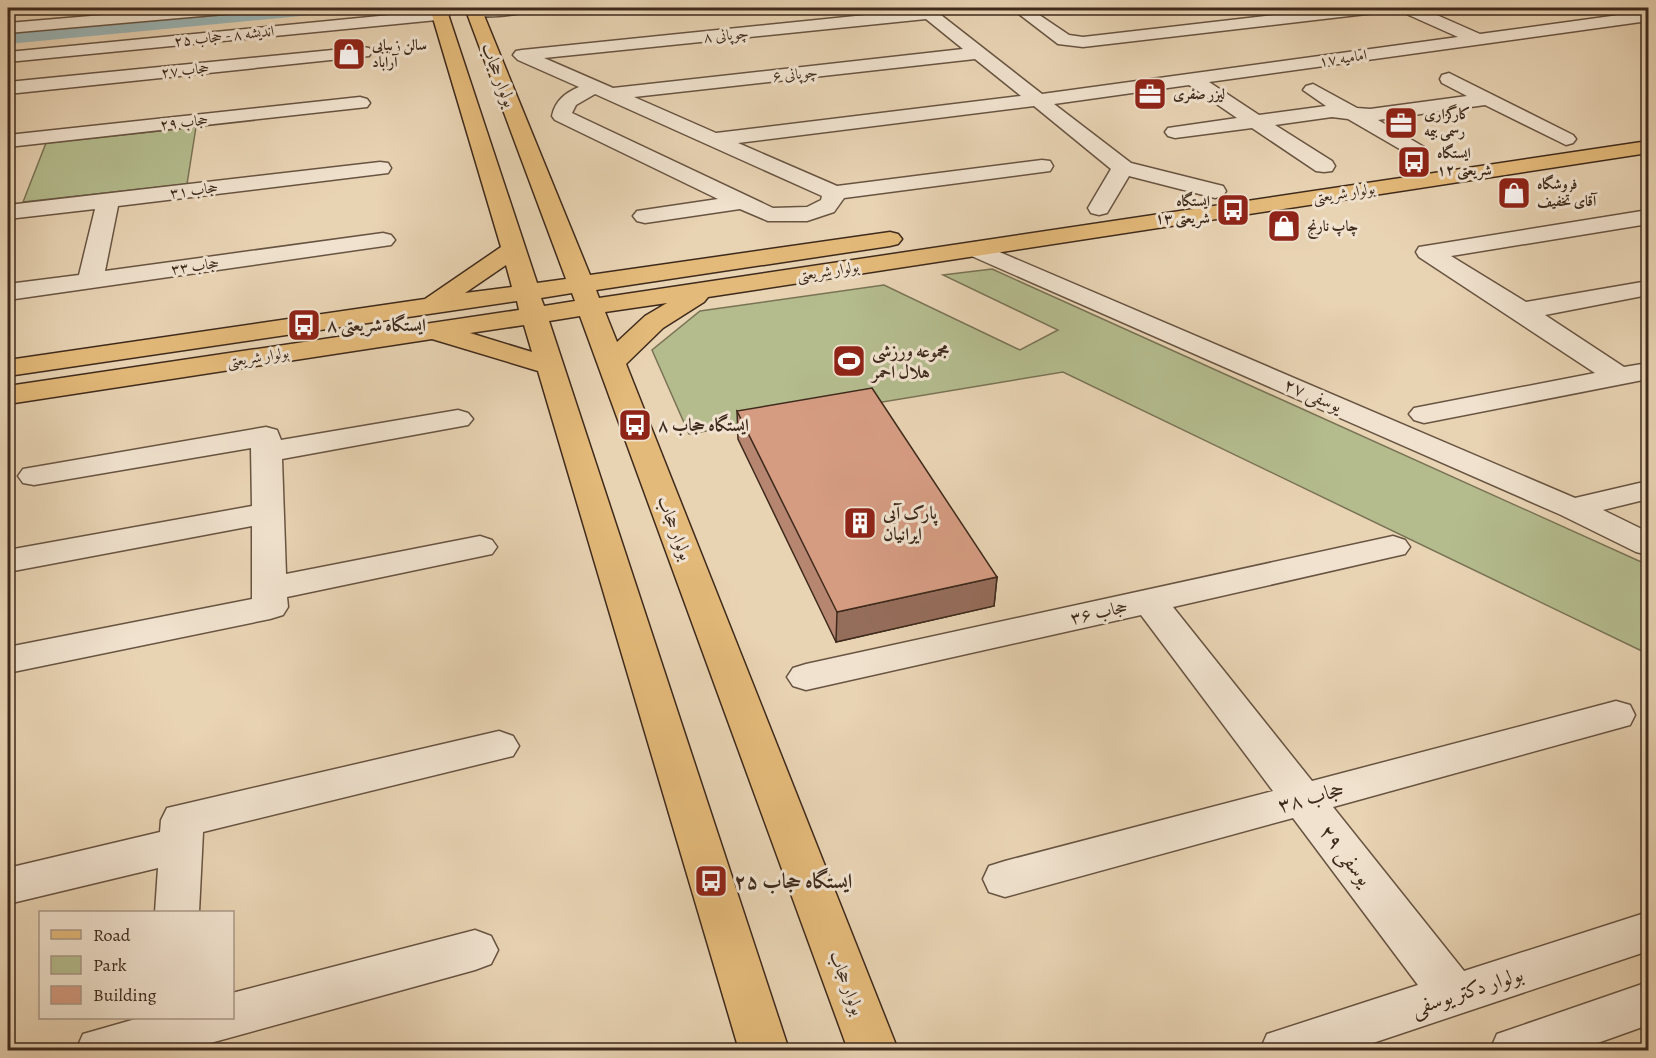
<svg xmlns="http://www.w3.org/2000/svg" width="1656" height="1058" viewBox="0 0 1656 1058" font-family="Alegreya,Amiri,serif">
	<style>
		.green { fill: #b4bc8e; stroke: #797355; stroke-width: 1.5 }
		.lines { fill: none; stroke-linecap: round; stroke-linejoin: round }
		.canal { fill: #9bb6b7; fill-rule: evenodd }
		.minor-casing { stroke: #685442; stroke-width: 3 }
		.major-casing { stroke: #3e2a1c; stroke-width: 3 }
		.minor { fill: #f0e2ce; fill-rule: evenodd }
		.major { fill: #e4ba7a; fill-rule: evenodd }
		.wall { fill: #b78670; stroke: #3e2a1c; stroke-width: 1.5 }
		.shaded-wall { fill: #956d5b; stroke: #3e2a1c; stroke-width: 1.5 }
		.building { fill: #d59c82; stroke: #3e2a1c; stroke-width: 1.5 }
		.labels { text-anchor: middle; stroke-width: 6; stroke-linejoin: round; paint-order: stroke }
		.far-street-label { font-size: 15px; fill: #3e2a1c; stroke: #f0e2ce }
		.far-poi-label { font-size: 15px; font-weight: bold; fill: #3e2a1c; stroke: #f0e2ce; text-anchor: start }
		.street-label { font-size: 18px; fill: #3e2a1c; stroke: #f0e2ce }
		.poi-label { font-size: 18px; font-weight: bold; fill: #3e2a1c; stroke: #f0e2ce; text-anchor: start }
		.near-street-label { font-size: 21px; fill: #3e2a1c; stroke: #f0e2ce }
		.near-poi-label { font-size: 21px; font-weight: bold; fill: #3e2a1c; stroke: #f0e2ce; text-anchor: start }
	</style>
	<rect width="100%" height="100%" fill="#e8d3b3"/>
	<filter id="stains"><feTurbulence type="fractalNoise" baseFrequency=".00333" numOctaves="4"/><feColorMatrix values="0 0 0 0 .2 0 0 0 0 .09 0 0 0 0 .02 0 0 0 .5 -.17"/></filter>
	<radialGradient id="worn" r=".72"><stop offset=".6" stop-color="#630" stop-opacity="0"/><stop offset="1" stop-color="#630" stop-opacity=".3"/></radialGradient>
	<path class="green" d="M 196,127 L 187,184 L 23,202 L 46,143 Z
		M 992,269 L 1648,565 L 1648,654 L 1063,372 L 689,434 L 652,350 L 700,311 L 884,285 L 1020,350 L 1058,330 L 943,275 Z"/>
	<g class="lines">
		<path class="canal" d="M 279,8 L 341,8 L 338,12 L 332,13 L 8,44 L 8,32 Z"/>
		<g class="minor-casing">
			<path id="minor" d="M 185,8 L 244,8 L 236,13 L 8,33 L 8,23 Z
				M 469,8 L 530,8 C 524,16 473,20 467,12 Z
				M 914,8 L 932,8 L 1042,94 L 1458,37 L 1402,12 L 1400,8 L 1421,8 L 1480,34 L 1648,11 L 1648,21 L 1209,82 L 1259,115 L 1326,106 L 1303,90 L 1306,86 L 1313,84 L 1357,108 L 1370,109 L 1467,96 L 1442,83 L 1440,79 L 1442,75 L 1449,73 L 1573,135 L 1576,139 L 1573,143 L 1566,145 L 1485,105 L 1378,120 L 1424,147 L 1428,151 L 1424,155 L 1417,157 L 1410,155 L 1348,119 L 1332,117 L 1275,125 L 1332,161 L 1335,166 L 1332,171 L 1324,172 L 1316,171 L 1252,128 L 1175,138 L 1168,136 L 1165,132 L 1168,128 L 1237,118 L 1189,85 L 1054,104 L 1131,163 L 1223,186 L 1226,191 L 1223,196 L 1215,198 L 1129,176 L 1107,213 L 1099,215 L 1091,213 L 1088,208 L 1111,169 L 1034,106 L 738,143 L 837,186 L 1042,160 L 1050,161 L 1053,166 L 1050,171 L 844,198 L 834,212 L 807,221 L 768,221 L 740,209 L 645,223 L 637,221 L 633,216 L 637,211 L 718,199 L 555,120 L 552,116 C 555,101 565,93 579,87 L 518,60 L 513,55 L 516,51 L 522,50 L 915,10 ZM 926,19 L 963,49 L 613,88 L 544,58 ZM 975,59 L 1021,96 L 716,133 L 634,97 ZM 595,94 L 822,196 L 821,200 L 807,207 L 773,208 L 572,113 L 576,105 Z
				M 1011,8 L 1029,8 L 1069,35 L 1083,37 L 1336,8 L 1383,8 L 1375,13 L 1083,47 L 1058,44 Z
				M 441,10 L 447,11 L 449,15 L 447,19 L 8,62 L 8,52 Z
				M 363,47 L 369,48 L 372,52 L 369,56 L 8,94 L 8,82 Z
				M 360,97 L 367,99 L 370,103 L 367,107 L 8,147 L 8,135 Z
				M 380,162 L 388,163 L 391,168 L 388,173 L 118,206 L 105,271 L 383,233 L 391,235 L 395,240 L 391,245 L 8,300 L 8,284 L 79,275 L 95,209 L 8,219 L 8,205 Z
				M 1648,210 L 1648,224 L 1451,256 L 1526,302 L 1648,281 L 1648,295 L 1545,315 L 1624,367 L 1648,363 L 1648,379 L 1424,423 L 1414,420 L 1409,414 L 1414,408 L 1595,373 L 1419,257 L 1416,252 L 1419,247 Z
				M 976,242 L 1575,498 L 1648,481 L 1648,499 L 1603,510 L 1648,532 L 1648,555 L 1636,552 L 1561,515 L 967,254 L 964,249 L 967,244 Z
				M 458,410 L 468,413 L 473,419 L 468,425 L 282,459 L 286,574 L 480,536 L 492,540 L 497,547 L 492,554 L 287,597 L 288,607 L 283,615 L 270,619 L 8,673 L 8,647 L 252,599 L 252,526 L 8,572 L 8,550 L 252,506 L 251,448 L 34,485 L 23,483 L 18,476 L 23,469 L 266,427 L 277,430 L 281,440 Z
				M 1393,536 L 1405,540 L 1410,547 L 1405,554 L 1173,607 L 1312,781 L 1616,701 L 1630,705 L 1635,715 L 1630,725 L 1333,807 L 1464,971 L 1648,912 L 1648,951 L 1352,1050 L 1260,1050 L 1267,1034 L 1418,985 L 1293,818 L 1005,897 L 989,892 L 983,879 L 989,866 L 1005,861 L 1273,791 L 1141,615 L 806,690 L 793,686 L 787,677 L 793,668 L 806,664 Z
				M 499,731 L 513,736 L 519,746 L 513,756 L 203,832 L 199,912 L 155,912 L 158,868 L 8,904 L 8,868 L 160,832 L 161,820 L 167,808 Z
				M 475,930 L 491,936 L 498,950 L 491,964 L 475,970 L 185,1050 L 76,1050 L 83,1034 L 139,1018 L 232,1018 L 232,993 Z
				M 1648,982 L 1648,1025 L 1578,1050 L 1490,1050 L 1497,1034 Z"/>
		</g>
		<g class="major-casing">
			<path id="major" d="M 430,8 L 446,8 L 537,283 L 566,279 L 465,8 L 481,8 L 590,275 L 890,232 L 898,234 L 902,239 L 898,244 L 890,246 L 596,290 L 599,298 L 1648,141 L 1648,153 L 708,297 L 704,302 L 663,328 L 626,364 L 898,1050 L 848,1050 L 580,316 L 549,321 L 789,1050 L 739,1050 L 538,371 L 432,339 L 8,404 L 8,386 L 519,310 L 517,301 L 8,376 L 8,360 L 425,299 L 501,247 ZM 506,265 L 512,287 L 465,293 ZM 572,293 L 575,301 L 544,306 L 541,298 ZM 667,303 L 645,316 L 617,342 L 605,312 ZM 524,325 L 532,352 L 470,333 Z"/>
		</g>
		<use href="#minor" class="minor"/>
		<use href="#major" class="major"/>
	</g>
	<path class="wall" d="M 737,411 L 997,577 L 994,606 L 836,642 L 738,439 Z"/>
	<path class="shaded-wall" d="M 997,577 L 994,606 L 836,642 L 837,612 Z"/>
	<path class="building" d="M 872,388 L 997,577 L 837,612 L 737,411 Z"/>
	<defs>
		<g id="shop-square" transform="scale(1.725)"><rect x="-9" y="-9" width="18" height="18" rx="4" fill="#8f2418" stroke="#f0e2ce"/><path d="M-5-2.5h2.3a2.7 3.5 0 0 1 5.4 0H5L5.5 6h-11ZM-1.5-2.5h3a1.5 2.3 0 0 0-3 0Z" fill="#fff"/></g>
		<g id="office-square" transform="scale(1.725)"><rect x="-9" y="-9" width="18" height="18" rx="4" fill="#8f2418" stroke="#f0e2ce"/><path d="M-6-3h4V-5.5h4V-3h4V5H-6ZM-1-4.5V-3h2v-1.5ZM-6 0V1H6V0Z" fill="#fff"/></g>
		<g id="bus-square" transform="scale(1.725)"><rect x="-9" y="-9" width="18" height="18" rx="4" fill="#8f2418" stroke="#f0e2ce"/><path d="M-5-6H5V4H4V6H2V4H-2V6H-4V4H-5ZM-3.5-4V0h7V-4ZM-3.5 1.2v1.5H-2V1.2ZM2 1.2v1.5H3.5V1.2Z" fill="#fff"/></g>
		<g id="stadium-square" transform="scale(1.725)"><rect x="-9" y="-9" width="18" height="18" rx="4" fill="#8f2418" stroke="#f0e2ce"/><path d="M0-5a6.5 5 0 1 0 0 10a6.5 5 0 1 0 0-10ZM-3.5-1.8h7v3.6h-7Z" fill="#fff"/></g>
		<g id="building-square" transform="scale(1.725)"><rect x="-9" y="-9" width="18" height="18" rx="4" fill="#8f2418" stroke="#f0e2ce"/><path d="M-4-6H4V6H1V3H-1V6H-4ZM-2.5-4.3h1.7v1.8h-1.7ZM.8-4.3h1.7v1.8H.8ZM-2.5-1h1.7V.8h-1.7ZM.8-1h1.7V.8H.8Z" fill="#fff"/></g>
	</defs>
	<g fill-rule="evenodd">
		<use href="#shop-square" x="349" y="54"/>
		<use href="#office-square" x="1150" y="94"/>
		<use href="#office-square" x="1401" y="123"/>
		<use href="#bus-square" x="1414" y="162"/>
		<use href="#shop-square" x="1514" y="193"/>
		<use href="#bus-square" x="1233" y="210"/>
		<use href="#shop-square" x="1284" y="226"/>
		<use href="#bus-square" x="304" y="325"/>
		<use href="#stadium-square" x="849" y="361"/>
		<use href="#bus-square" x="635" y="425"/>
		<use href="#building-square" x="860" y="523"/>
		<use href="#bus-square" x="711" y="881"/>
	</g>
	<g class="labels">
		<g class="far-street-label">
			<text transform="translate(726 35) rotate(-6)" y="5">چوپانی ۸</text>
			<text transform="translate(224 36) rotate(-6)" y="5">اندیشه ۸ - حجاب ۲۵</text>
			<text transform="translate(1343 58) rotate(-8)" y="5">امامیه ۱۷</text>
			<text transform="translate(185 70) rotate(-6)" y="5">حجاب ۲۷</text>
			<text transform="translate(795 74) rotate(-6)" y="5">چوپانی ۶</text>
			<text transform="translate(184 122) rotate(-6)" y="5">حجاب ۲۹</text>
			<text transform="translate(194 190) rotate(-7)" y="5">حجاب ۳۱</text>
			<text transform="translate(1344 193) rotate(-9)" y="5">بولوار شریعتی</text>
			<text transform="translate(195 266) rotate(-8)" y="5">حجاب ۳۳</text>
			<text transform="translate(828 271) rotate(-9)" y="5">بولوار شریعتی</text>
			<text transform="translate(258 357) rotate(-9)" y="5">بولوار شریعتی</text>
		</g>
		<g class="far-poi-label">
			<text x="372" y="50">سالن زیبایی<tspan x="372" dy="17">آراباد</tspan></text>
			<text x="1173" y="99">لیزر صفری</text>
			<text x="1424" y="119">کارگزاری<tspan x="1424" dy="17">رسمی بیمه</tspan></text>
			<text x="1437" y="158">ایستگاه<tspan x="1437" dy="17">شریعتی ۱۲</tspan></text>
			<text x="1537" y="189">فروشگاه<tspan x="1537" dy="17">آقای تخفیف</tspan></text>
			<text x="1210" y="206" text-anchor="end">ایستگاه<tspan x="1210" dy="17">شریعتی ۱۳</tspan></text>
			<text x="1307" y="231">چاپ نارنج</text>
		</g>
		<g class="street-label">
			<text transform="translate(499 75) rotate(69)" y="6">بولوار حجاب</text>
			<text transform="translate(1313 395) rotate(23)" y="6">یوسفی ۲۷</text>
			<text transform="translate(675 528) rotate(69)" y="6">بولوار حجاب</text>
			<text transform="translate(1099 612) rotate(-12)" y="6">حجاب ۳۶</text>
			<text transform="translate(847 983) rotate(69)" y="6">بولوار حجاب</text>
		</g>
		<g class="poi-label">
			<text x="327" y="331">ایستگاه شریعتی ۸</text>
			<text x="872" y="357">مجموعه ورزشی<tspan x="872" dy="21">هلال احمر</tspan></text>
			<text x="658" y="431">ایستگاه حجاب ۸</text>
			<text x="883" y="519">پارک آبی<tspan x="883" dy="21">ایرانیان</tspan></text>
		</g>
		<g class="near-street-label">
			<text transform="translate(1311 797) rotate(-15)" y="7">حجاب ۳۸</text>
			<text transform="translate(1346 855) rotate(52)" y="7">یوسفی ۲۹</text>
			<text transform="translate(1467 991) rotate(-18)" y="7">بولوار دکتر یوسفی</text>
		</g>
		<g class="near-poi-label">
			<text x="734" y="888">ایستگاه حجاب ۲۵</text>
		</g>
	</g>
	<rect width="1656" height="1058" fill="none" stroke="#e8d3b3" stroke-width="30"/>
	<rect x="9" y="9" width="1638" height="1040" fill="none" stroke="#3e2a1c" stroke-width="3"/>
	<rect x="15" y="15" width="1626" height="1028" fill="none" stroke="#3e2a1c" stroke-width="1.5"/>
	<rect x="39" y="911" width="195" height="108" fill="#f0e2ce" stroke="#a99887" stroke-width="1.5"/>
	<rect x="51" y="930" width="30" height="9" fill="#e4ba7a" stroke="#a99887" stroke-width="1.5"/>
	<text x="93" y="941" font-size="18" fill="#3e2a1c">Road</text>
	<rect x="51" y="956" width="30" height="18" fill="#b4bc8e" stroke="#a99887" stroke-width="1.5"/>
	<text x="93" y="971" font-size="18" fill="#3e2a1c">Park</text>
	<rect x="51" y="986" width="30" height="18" fill="#d59c82" stroke="#a99887" stroke-width="1.5"/>
	<text x="93" y="1001" font-size="18" fill="#3e2a1c">Building</text>
	<rect width="100%" height="100%" filter="url(#stains)"/>
	<rect width="100%" height="100%" fill="url(#worn)"/>
</svg>
